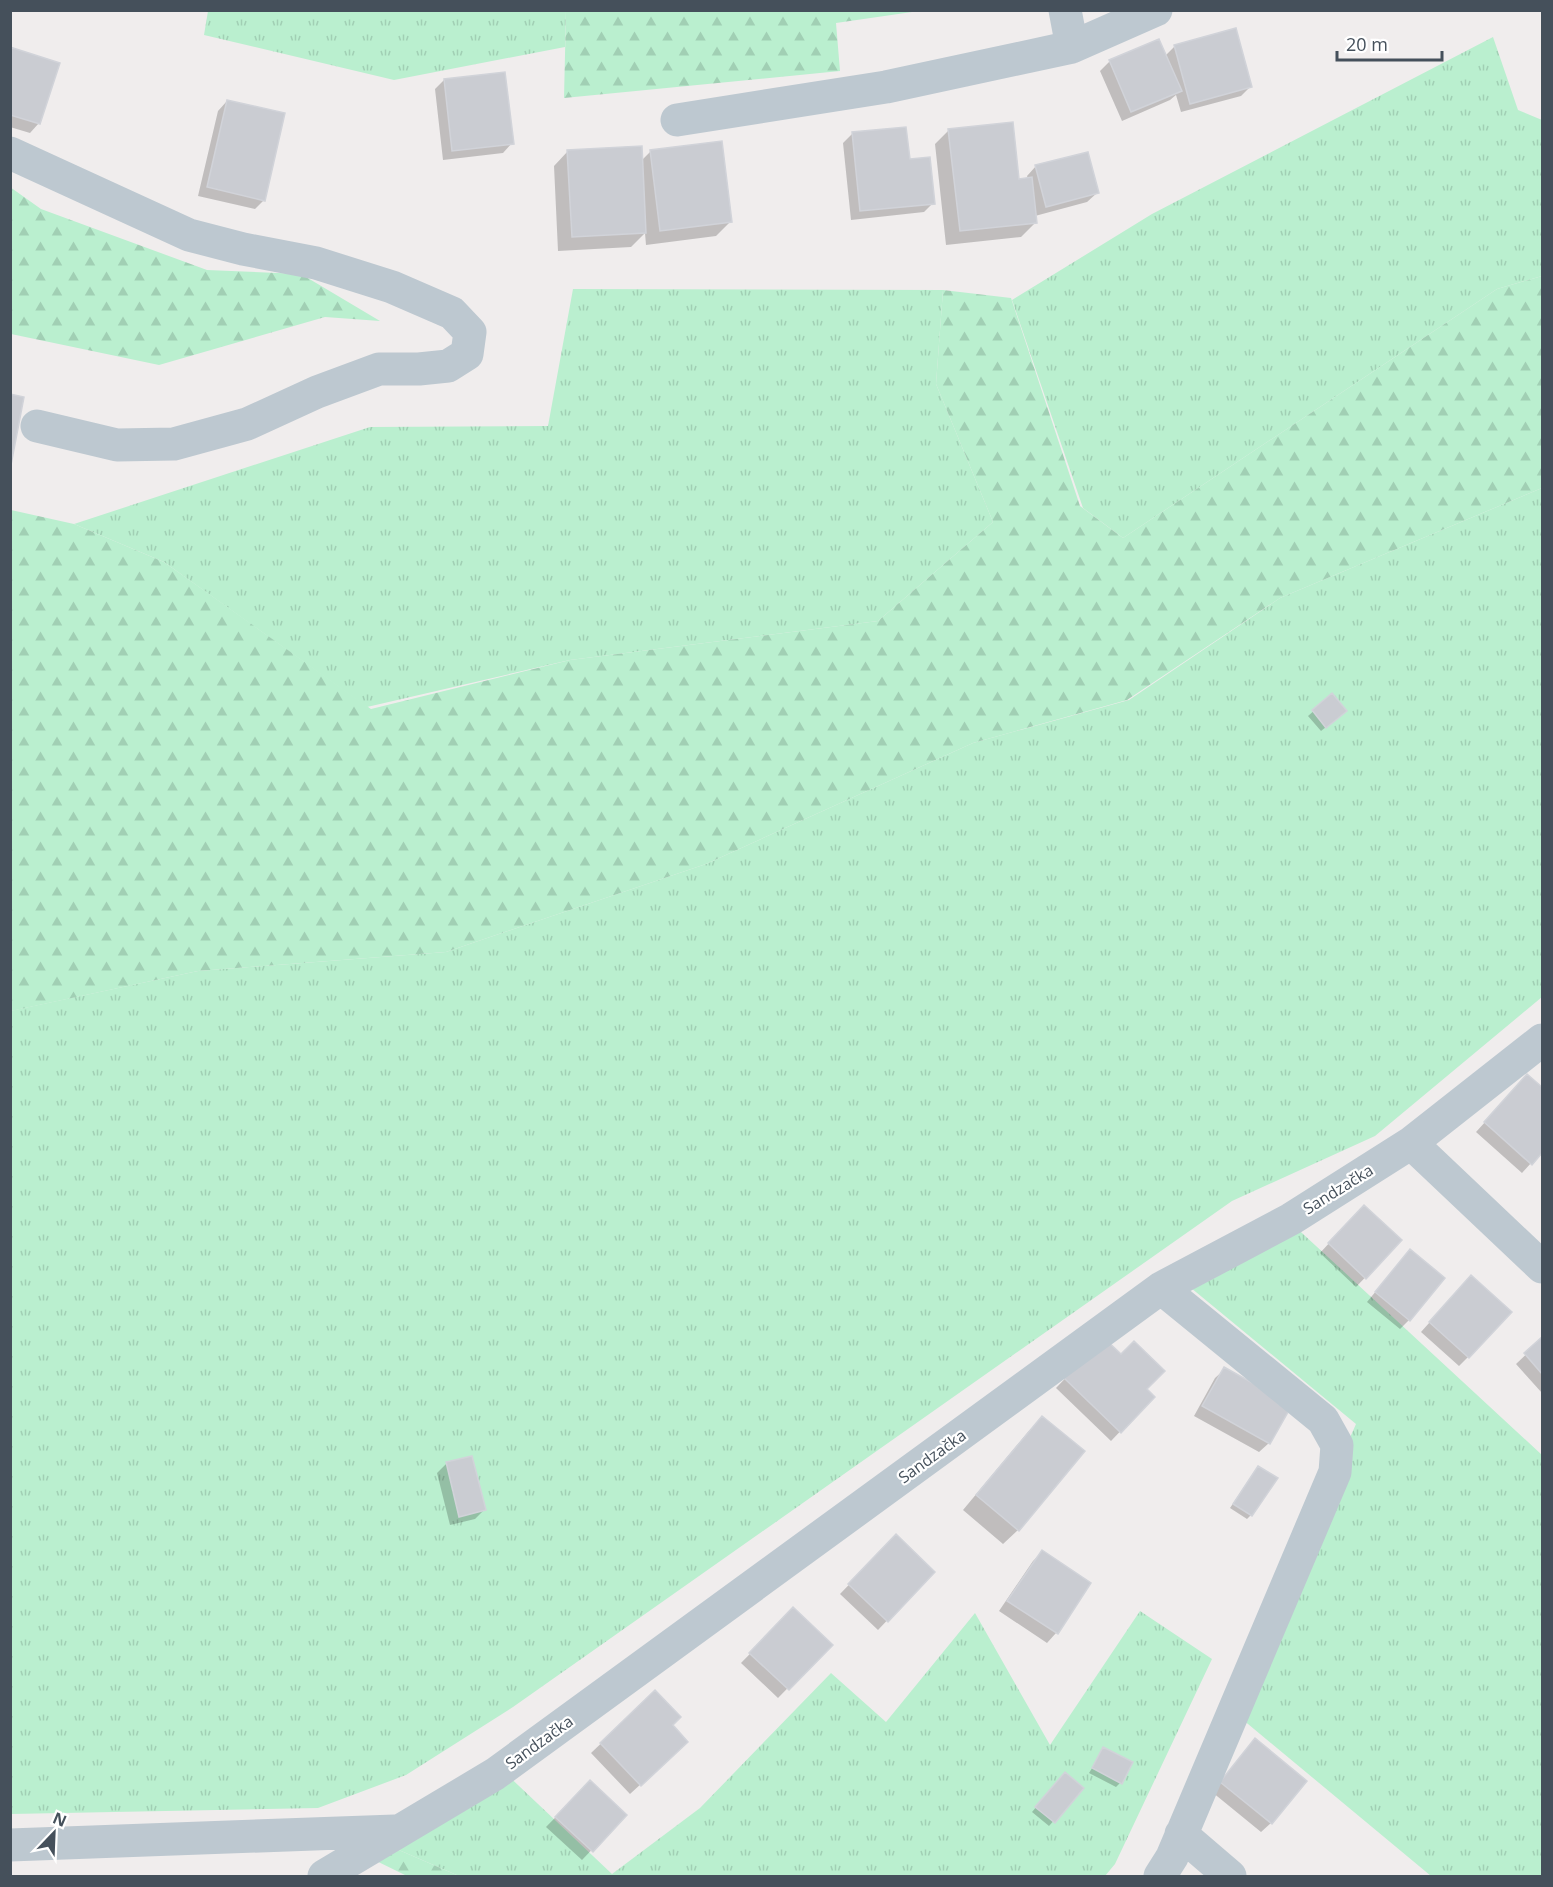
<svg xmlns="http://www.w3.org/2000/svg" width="1553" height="1887" viewBox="0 0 1553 1887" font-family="'Open Sans',sans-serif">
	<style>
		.grass { fill: url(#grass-tufts) }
		.forest { fill: url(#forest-firs) }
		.shadow { fill: #0003 }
		.building { fill: #caccd2; stroke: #d1d3d9; stroke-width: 1.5 }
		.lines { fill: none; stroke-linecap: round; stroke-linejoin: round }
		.minor { stroke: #bdc8d0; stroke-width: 33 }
		.labels { text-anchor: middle; stroke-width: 4.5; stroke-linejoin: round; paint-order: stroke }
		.street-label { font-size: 16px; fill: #45505b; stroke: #fff }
	</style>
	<defs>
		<pattern id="grass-tufts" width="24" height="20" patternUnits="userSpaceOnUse" patternTransform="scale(1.5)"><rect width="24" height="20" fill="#baefcf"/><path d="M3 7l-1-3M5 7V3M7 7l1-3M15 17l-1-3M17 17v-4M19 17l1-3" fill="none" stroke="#a1cfb4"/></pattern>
		<pattern id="forest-firs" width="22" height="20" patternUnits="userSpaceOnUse" patternTransform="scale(1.5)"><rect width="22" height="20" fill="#baefcf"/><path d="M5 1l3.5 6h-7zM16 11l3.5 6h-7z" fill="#a1cfb4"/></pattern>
	</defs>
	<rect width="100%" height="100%" fill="#f0eded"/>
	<path class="grass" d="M 208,11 L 566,11 L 565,47 L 394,80 L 204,35 Z
		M 1493,37 L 1518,110 L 1542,120 L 1542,276 L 1497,289 L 1123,538 L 1083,508 L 1012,300 L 1152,214 Z
		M 573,289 L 943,290 L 936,384 L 993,522 L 878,621 L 570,660 L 367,707 L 164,562 L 74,524 L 370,427 L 548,426 Z
		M 1542,488 L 1542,997 L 1375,1136 L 1232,1201 L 513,1707 L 406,1775 L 318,1808 L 11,1814 L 10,1011 L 198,971 L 446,952 L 706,864 L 973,743 L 1129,700 L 1280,598 Z
		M 1289,1221 L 1542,1455 L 1542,1876 L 1431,1876 L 1230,1709 L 1356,1424 L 1185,1283 Z
		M 1140,1611 L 1212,1659 L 1115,1864 L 1105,1876 L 459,1876 L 385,1844 L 500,1768 L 612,1874 L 700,1808 L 831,1673 L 886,1722 L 975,1613 L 1050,1745 Z"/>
	<path class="forest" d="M 566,11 L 566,10 L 919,11 L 836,23 L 840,71 L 564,98 Z
		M 10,187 L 41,209 L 207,270 L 301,274 L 380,321 L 325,317 L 159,365 L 11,334 Z
		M 1542,276 L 1542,488 L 1280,598 L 1127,700 L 973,743 L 706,864 L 446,952 L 198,971 L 11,1011 L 11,510 L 74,524 L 164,562 L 371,709 L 570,660 L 878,621 L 993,522 L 936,384 L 943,290 L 1011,298 L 1080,506 L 1123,538 L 1497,289 Z
		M 385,1844 L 459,1876 L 407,1876 L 358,1852 Z"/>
	<path class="shadow" d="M 1235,30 L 1251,86 L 1241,96 L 1181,112 L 1176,95 L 1170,100 L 1122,121 L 1100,71 L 1110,61 L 1165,56 L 1174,47 Z
		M 10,49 L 39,123 L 30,133 L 10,127 Z
		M 444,80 L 512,143 L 503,153 L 443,160 L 435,89 Z
		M 227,101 L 264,200 L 255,209 L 198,196 L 218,111 Z
		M 949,130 L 1018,180 L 1028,179 L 1027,176 L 1036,166 L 1097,193 L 1087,202 L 1035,216 L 1036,222 L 1021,237 L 946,245 L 935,144 Z
		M 853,133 L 908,161 L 933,203 L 924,212 L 851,220 L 843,143 Z
		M 568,151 L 641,161 L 650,152 L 731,221 L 716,236 L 646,245 L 645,233 L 631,247 L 558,251 L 554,166 Z
		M 1332,695 L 1341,715 L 1321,731 L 1308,716 Z
		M 1527,1076 L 1542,1089 L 1542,1151 L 1522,1173 L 1476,1132 Z
		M 1354,1216 L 1400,1241 L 1356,1287 L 1320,1253 Z
		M 1401,1261 L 1409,1320 L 1400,1329 L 1367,1302 Z
		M 1462,1286 L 1468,1357 L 1459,1366 L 1421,1332 Z
		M 1103,1339 L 1153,1397 L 1111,1441 L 1056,1388 Z
		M 1542,1339 L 1542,1393 L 1516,1364 Z
		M 1225,1369 L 1269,1443 L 1259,1452 L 1194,1416 L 1215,1378 Z
		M 1042,1418 L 1018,1530 L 1003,1544 L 963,1510 L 1028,1432 Z
		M 447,1463 L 484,1510 L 475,1519 L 450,1525 L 437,1473 Z
		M 1254,1472 L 1251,1515 L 1247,1519 L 1230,1508 Z
		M 896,1536 L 933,1572 L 878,1630 L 840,1594 Z
		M 1042,1552 L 1089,1583 L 1056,1633 L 1047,1643 L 999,1611 L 1033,1561 Z
		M 793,1610 L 830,1645 L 778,1698 L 741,1663 Z
		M 655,1692 L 671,1725 L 677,1751 L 630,1794 L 591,1753 Z
		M 1104,1749 L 1120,1783 L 1116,1787 L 1089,1773 Z
		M 1246,1750 L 1271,1823 L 1261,1832 L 1212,1792 Z
		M 1061,1778 L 1082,1789 L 1049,1826 L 1032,1812 Z
		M 590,1782 L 625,1815 L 582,1860 L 546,1827 Z"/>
	<path class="building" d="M 1236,28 L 1252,87 L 1190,104 L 1174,45 Z
		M 1159,39 L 1182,91 L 1131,112 L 1109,60 Z
		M 10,47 L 60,63 L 40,124 L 10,115 Z
		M 505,72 L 514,144 L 452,151 L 444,79 Z
		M 227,100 L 285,113 L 265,201 L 207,187 Z
		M 1013,122 L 1019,179 L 1032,177 L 1037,223 L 960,231 L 948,129 Z
		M 906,127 L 910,159 L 930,157 L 935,204 L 860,211 L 852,132 Z
		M 722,141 L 732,222 L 660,231 L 650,150 Z
		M 642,146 L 646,233 L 572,237 L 567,150 Z
		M 1088,152 L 1099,193 L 1046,207 L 1035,165 Z
		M 10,394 L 24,397 L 10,470 Z
		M 1332,693 L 1347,711 L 1326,728 L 1312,710 Z
		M 1527,1074 L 1542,1087 L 1542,1153 L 1532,1165 L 1484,1122 Z
		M 1364,1205 L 1402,1240 L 1366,1279 L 1328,1243 Z
		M 1410,1249 L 1445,1278 L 1410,1321 L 1375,1292 Z
		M 1471,1275 L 1512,1312 L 1469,1358 L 1429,1322 Z
		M 1103,1337 L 1121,1354 L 1134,1341 L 1165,1371 L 1147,1389 L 1155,1397 L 1121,1433 L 1064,1378 Z
		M 1542,1337 L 1542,1374 L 1524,1353 Z
		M 1224,1367 L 1292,1405 L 1270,1444 L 1202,1406 Z
		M 1042,1416 L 1085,1451 L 1019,1531 L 976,1495 Z
		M 472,1456 L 486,1510 L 459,1517 L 446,1462 Z
		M 1258,1466 L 1278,1478 L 1252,1516 L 1233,1504 Z
		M 896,1534 L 935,1572 L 888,1622 L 848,1584 Z
		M 1042,1550 L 1091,1583 L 1058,1634 L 1007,1601 Z
		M 793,1607 L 833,1645 L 789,1690 L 749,1653 Z
		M 655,1690 L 681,1717 L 673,1725 L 688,1742 L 641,1786 L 600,1743 Z
		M 1255,1738 L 1307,1781 L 1272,1824 L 1220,1782 Z
		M 1103,1747 L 1133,1762 L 1122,1784 L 1092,1768 Z
		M 1065,1772 L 1084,1788 L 1055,1823 L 1035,1807 Z
		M 590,1780 L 627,1815 L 593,1852 L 555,1817 Z"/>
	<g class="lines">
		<path class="minor" d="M 1065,10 L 1072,47
			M 677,120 L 886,87 L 1072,47 L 1156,10
			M 10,153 L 189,235 L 243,249 L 316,263 L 392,287 L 452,313 L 470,332 L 467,354 L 448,366 L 419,369 L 379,369 L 317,392 L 247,424 L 174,444 L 117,445 L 37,426
			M 1411,1143 L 1542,1267
			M 1181,1834 L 1230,1876
			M 10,1845 L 395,1831
			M 324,1876 L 495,1774 L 1161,1288 L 1291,1219 L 1411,1143 L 1542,1040
			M 1160,1876 L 1172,1857 L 1335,1472 L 1337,1445 L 1323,1420 L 1161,1288"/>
	</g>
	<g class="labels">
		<g class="street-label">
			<text transform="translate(1338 1189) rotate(-32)" y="6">Sandzačka</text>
			<text transform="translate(932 1456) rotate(-36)" y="6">Sandzačka</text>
			<text transform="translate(539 1742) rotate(-36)" y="6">Sandzačka</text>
		</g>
	</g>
	<rect width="1553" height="1887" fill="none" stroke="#45505b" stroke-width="24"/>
	<g transform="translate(54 1833) rotate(23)" stroke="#ffffff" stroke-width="4.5" paint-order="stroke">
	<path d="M0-4.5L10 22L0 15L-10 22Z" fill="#45505b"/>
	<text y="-9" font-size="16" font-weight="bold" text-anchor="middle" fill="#45505b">N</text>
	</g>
	<path d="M1337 51v9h105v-9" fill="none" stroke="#45505b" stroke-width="3"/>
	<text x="1346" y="51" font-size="18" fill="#45505b" stroke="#ffffff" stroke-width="4.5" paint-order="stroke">20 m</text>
</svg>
